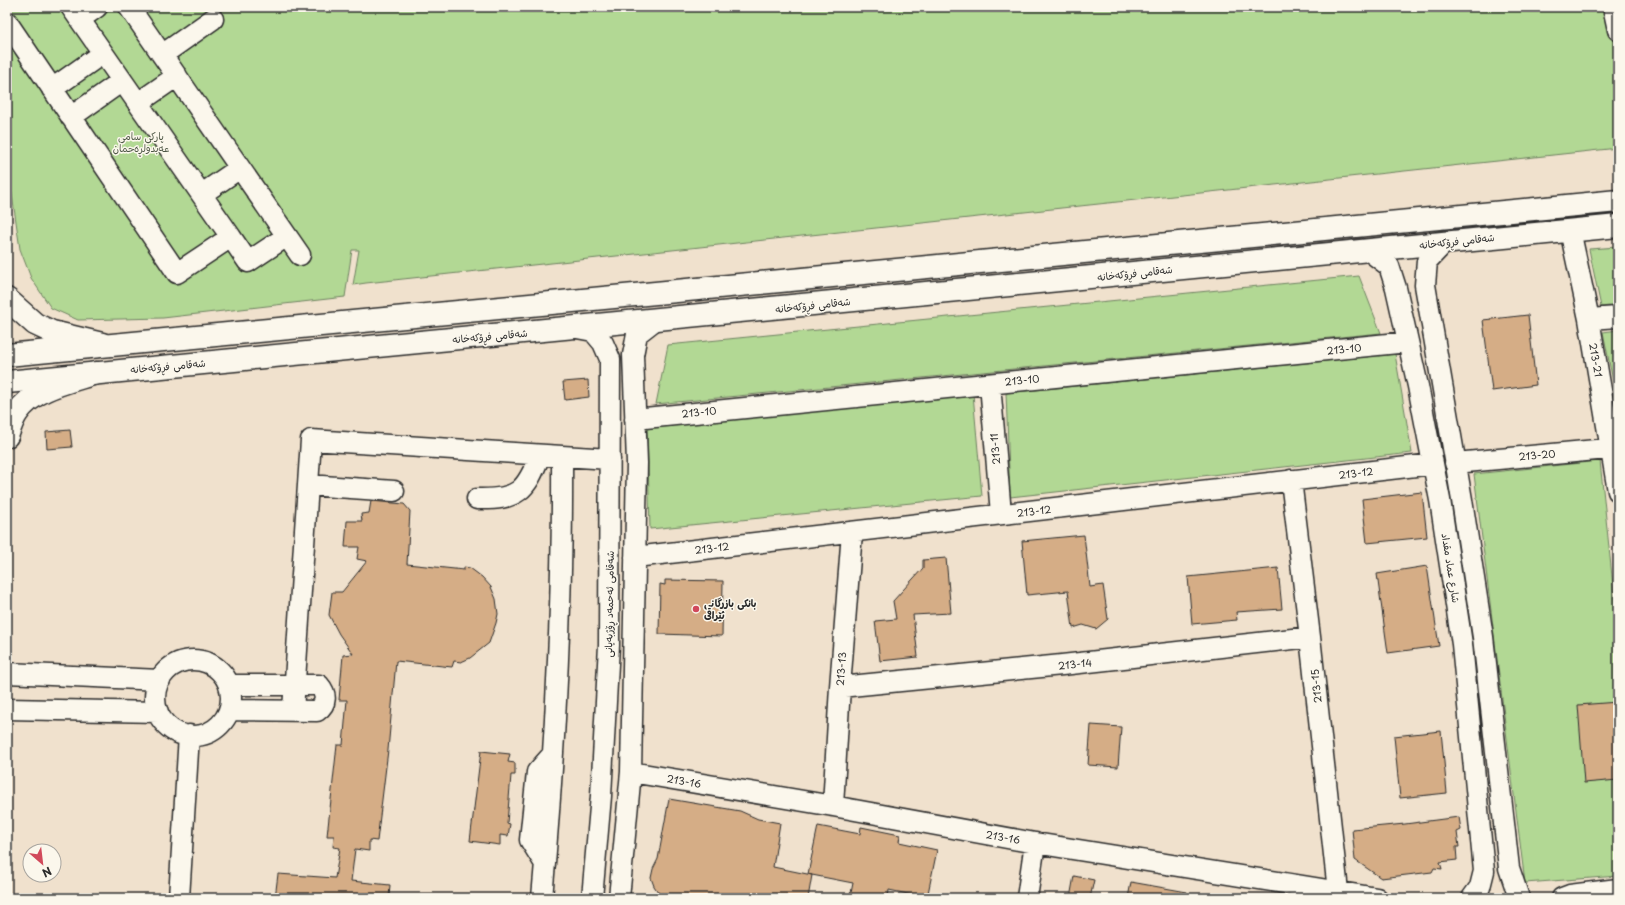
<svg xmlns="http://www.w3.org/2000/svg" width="1625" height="905" viewBox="0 0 1625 905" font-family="'Playpen Sans','Playpen Sans Arabic',sans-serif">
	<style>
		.green { fill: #b2d894; stroke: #6e8260 }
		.building { fill: #d5ad86; stroke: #2b2b2b }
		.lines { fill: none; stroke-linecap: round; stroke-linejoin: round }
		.minor-casing { stroke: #2b2b2b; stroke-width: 23 }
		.major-casing { stroke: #2b2b2b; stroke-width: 25 }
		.highway-casing { stroke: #2b2b2b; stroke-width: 25 }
		.minor { stroke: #fbf7ec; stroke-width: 20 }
		.major { stroke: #fbf7ec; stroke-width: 22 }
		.highway { stroke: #fbf7ec; stroke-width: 22 }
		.poi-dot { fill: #d1495b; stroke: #fbf7ec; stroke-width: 1.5 }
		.labels { text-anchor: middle; stroke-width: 3; stroke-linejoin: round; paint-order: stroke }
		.park-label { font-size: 10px; fill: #4d5645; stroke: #fbf7ec }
		.street-label { font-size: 10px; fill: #2b2b2b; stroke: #fbf7ec }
		.poi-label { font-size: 10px; font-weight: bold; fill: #2b2b2b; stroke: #fbf7ec; text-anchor: start }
	</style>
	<rect width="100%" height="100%" fill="#f0e1cd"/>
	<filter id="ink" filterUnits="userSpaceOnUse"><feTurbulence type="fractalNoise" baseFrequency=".025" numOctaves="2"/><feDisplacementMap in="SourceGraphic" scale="8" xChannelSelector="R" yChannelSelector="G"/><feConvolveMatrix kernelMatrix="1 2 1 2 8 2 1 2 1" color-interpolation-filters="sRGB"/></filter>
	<g filter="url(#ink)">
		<path class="green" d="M 7,7 L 1618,7 L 1618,148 L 366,283 L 353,285 L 359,250 L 352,250 L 345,297 L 163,318 L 78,320 L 51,308 L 31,278 L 20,249 L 10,181 L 7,175 Z
			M 1618,247 L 1618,305 L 1601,307 L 1589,249 Z
			M 1359,276 L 1381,333 L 656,404 L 668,345 Z
			M 1618,330 L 1618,405 L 1603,332 Z
			M 1395,354 L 1412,453 L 1010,497 L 1006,393 Z
			M 973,394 L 982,496 L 650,529 L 647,425 Z
			M 1600,461 L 1618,634 L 1618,876 L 1525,883 L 1474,474 Z"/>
		<path class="building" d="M 1528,315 L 1536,385 L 1492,391 L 1483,320 Z
			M 588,380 L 589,397 L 565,400 L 563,382 Z
			M 70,430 L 72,447 L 47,449 L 46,432 Z
			M 1422,492 L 1427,537 L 1367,543 L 1362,499 Z
			M 371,501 L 404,504 L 410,511 L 407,564 L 464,570 L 464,567 L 470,568 L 482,577 L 491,587 L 496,599 L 498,614 L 496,623 L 489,643 L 470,658 L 461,662 L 454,661 L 452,667 L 396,661 L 388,750 L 377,841 L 369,840 L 369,851 L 355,849 L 351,881 L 390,885 L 389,898 L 275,898 L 278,874 L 335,878 L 340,848 L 333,847 L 334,836 L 327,836 L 337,745 L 343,745 L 347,700 L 339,700 L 343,655 L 353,654 L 339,634 L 329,615 L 332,592 L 342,592 L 367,561 L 357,559 L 359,547 L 345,547 L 347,521 L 362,521 L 361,514 L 369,513 Z
			M 1084,535 L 1090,587 L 1103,585 L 1108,619 L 1096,629 L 1083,625 L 1073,628 L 1068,591 L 1027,595 L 1022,541 Z
			M 946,558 L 951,613 L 913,615 L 918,657 L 880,661 L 875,621 L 896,619 L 893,601 L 923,568 L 923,560 Z
			M 1427,566 L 1439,646 L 1388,653 L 1377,574 Z
			M 1278,568 L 1282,609 L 1236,612 L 1237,620 L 1192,624 L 1188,577 Z
			M 665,580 L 723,581 L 722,636 L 659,634 L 660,584 L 665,585 Z
			M 1618,702 L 1618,780 L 1584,783 L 1578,705 Z
			M 1091,725 L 1121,727 L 1118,767 L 1088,765 Z
			M 1441,731 L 1447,793 L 1400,798 L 1394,736 Z
			M 481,751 L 510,754 L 508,762 L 515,763 L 515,775 L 511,775 L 507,823 L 510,824 L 508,836 L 500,835 L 500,845 L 470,841 Z
			M 669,799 L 740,811 L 758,819 L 780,823 L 773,867 L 812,875 L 808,874 L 818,826 L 860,834 L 861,827 L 900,835 L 899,842 L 937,850 L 927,898 L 889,890 L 888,898 L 850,898 L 853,883 L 812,875 L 808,898 L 662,898 L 654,886 L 651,878 L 653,869 L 658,859 Z
			M 1459,817 L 1461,830 L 1457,832 L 1459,847 L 1456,847 L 1457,860 L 1440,862 L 1442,869 L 1434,868 L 1432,872 L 1381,878 L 1355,860 L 1352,829 L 1405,824 Z
			M 1074,876 L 1094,880 L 1090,898 L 1070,898 Z
			M 1131,882 L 1187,892 L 1186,898 L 1128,898 Z"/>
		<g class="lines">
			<g class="minor-casing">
				<path id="minor" d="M 129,7 L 300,255
					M 1613,7 L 1618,30
					M 80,19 L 97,7
					M 7,22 L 177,273 L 231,237 L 71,7
					M 162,55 L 213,19
					M 52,89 L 103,53
					M 138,103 L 177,76
					M 71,117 L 122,81
					M 202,194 L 240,168
					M 1570,230 L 1589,319 L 1618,491
					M 231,237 L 248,262 L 287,236
					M 1444,243 L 1427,261 L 1425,285 L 1462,500 L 1483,637 L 1509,868 L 1519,898
					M 1368,250 L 1389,266 L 1396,288 L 1418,386 L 1440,500 L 1462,644 L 1484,871 L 1480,887 L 1472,898
					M 1589,319 L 1618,317
					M 577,328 L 593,331 L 603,343 L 610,359 L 609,645 L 601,796 L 592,898
					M 990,384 L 1001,514
					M 635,419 L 1408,342
					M 1455,463 L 1618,448
					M 1291,480 L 1310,637 L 1338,891
					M 308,485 L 394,491
					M 477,499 C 518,500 526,491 540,455
					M 635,557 L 1433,464
					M155 698a38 38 0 1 1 76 0a38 38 0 1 1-76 0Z
					M 7,673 L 160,680
					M 229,685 L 319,685 C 327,694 327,704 317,711 L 230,710
					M 840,687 L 1062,665 L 1310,637
					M 7,709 L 158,712
					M 293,710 L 311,440 L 610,459
					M 631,772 L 833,806 L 1035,843 L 1377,898
					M 833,806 L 840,687 L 852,532
					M 545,864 L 530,840 L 537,772 L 553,754
					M 179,898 L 189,735
					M 542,898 C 555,751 563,604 562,456
					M 619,898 L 631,772 L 637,463 L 633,355 L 637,334 L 655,320
					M 1027,898 L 1035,843
					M 1562,898 L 1570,895 L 1618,889"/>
			</g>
			<g class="major-casing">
				<path id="major" d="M 7,355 L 1618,201
					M 7,382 L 1618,226"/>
			</g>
			<g class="highway-casing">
				<path id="highway" d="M 7,299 L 35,324 L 52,332 L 102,344
					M 7,436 C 10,429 12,420 17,413 C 34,388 68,382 96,373"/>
			</g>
			<use href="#minor" class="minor"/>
			<use href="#major" class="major"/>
			<use href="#highway" class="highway"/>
		</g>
	</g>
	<circle class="poi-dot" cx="696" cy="609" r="4"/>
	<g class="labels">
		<g class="park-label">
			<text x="141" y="140">پارکی سامی<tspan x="141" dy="12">عەبدولڕەحمان</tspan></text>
		</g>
		<g class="street-label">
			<text transform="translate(1457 241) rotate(-6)" y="4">شەقامی فڕۆکەخانە</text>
			<text transform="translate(1135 273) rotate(-6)" y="4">شەقامی فڕۆکەخانە</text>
			<text transform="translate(813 305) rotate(-6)" y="4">شەقامی فڕۆکەخانە</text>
			<text transform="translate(490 336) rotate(-5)" y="4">شەقامی فڕۆکەخانە</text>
			<text transform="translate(1344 349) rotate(-6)" y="4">213-10</text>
			<text transform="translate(1596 360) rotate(80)" y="4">213-21</text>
			<text transform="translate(168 366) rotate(-5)" y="4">شەقامی فڕۆکەخانە</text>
			<text transform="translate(1022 380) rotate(-6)" y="4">213-10</text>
			<text transform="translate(699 412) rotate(-6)" y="4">213-10</text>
			<text transform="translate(995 449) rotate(-95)" y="4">213-11</text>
			<text transform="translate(1537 455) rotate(-5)" y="4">213-20</text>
			<text transform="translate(1356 473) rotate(-7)" y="4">213-12</text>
			<text transform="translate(1034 511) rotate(-7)" y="4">213-12</text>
			<text transform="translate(712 548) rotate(-7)" y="4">213-12</text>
			<text transform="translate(1451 568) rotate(81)" y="4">شارع عماد مقداد</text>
			<text transform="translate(609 604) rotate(-89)" y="4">شەقامی ئەحمەد ڕۆژبەیانی</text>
			<text transform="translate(1075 664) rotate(-6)" y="4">213-14</text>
			<text transform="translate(841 669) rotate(-86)" y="4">213-13</text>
			<text transform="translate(1316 686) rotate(-96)" y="4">213-15</text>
			<text transform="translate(684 781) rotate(10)" y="4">213-16</text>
			<text transform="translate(1003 837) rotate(10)" y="4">213-16</text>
		</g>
		<g class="poi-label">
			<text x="704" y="607">بانکی بازرگانی<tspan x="704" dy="12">ئێراقی</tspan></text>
		</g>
	</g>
	<rect width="1625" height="905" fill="none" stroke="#fbf7ec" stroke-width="24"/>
	<rect x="12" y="12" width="1601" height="881" fill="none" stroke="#2b2b2b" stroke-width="1.5" filter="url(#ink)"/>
	<g transform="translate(42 863) rotate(152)"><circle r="19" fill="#fbf7ec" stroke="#a8a59f"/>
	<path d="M0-3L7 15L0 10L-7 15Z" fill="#d1495b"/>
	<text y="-6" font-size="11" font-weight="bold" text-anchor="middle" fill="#2b2b2b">N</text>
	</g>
</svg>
